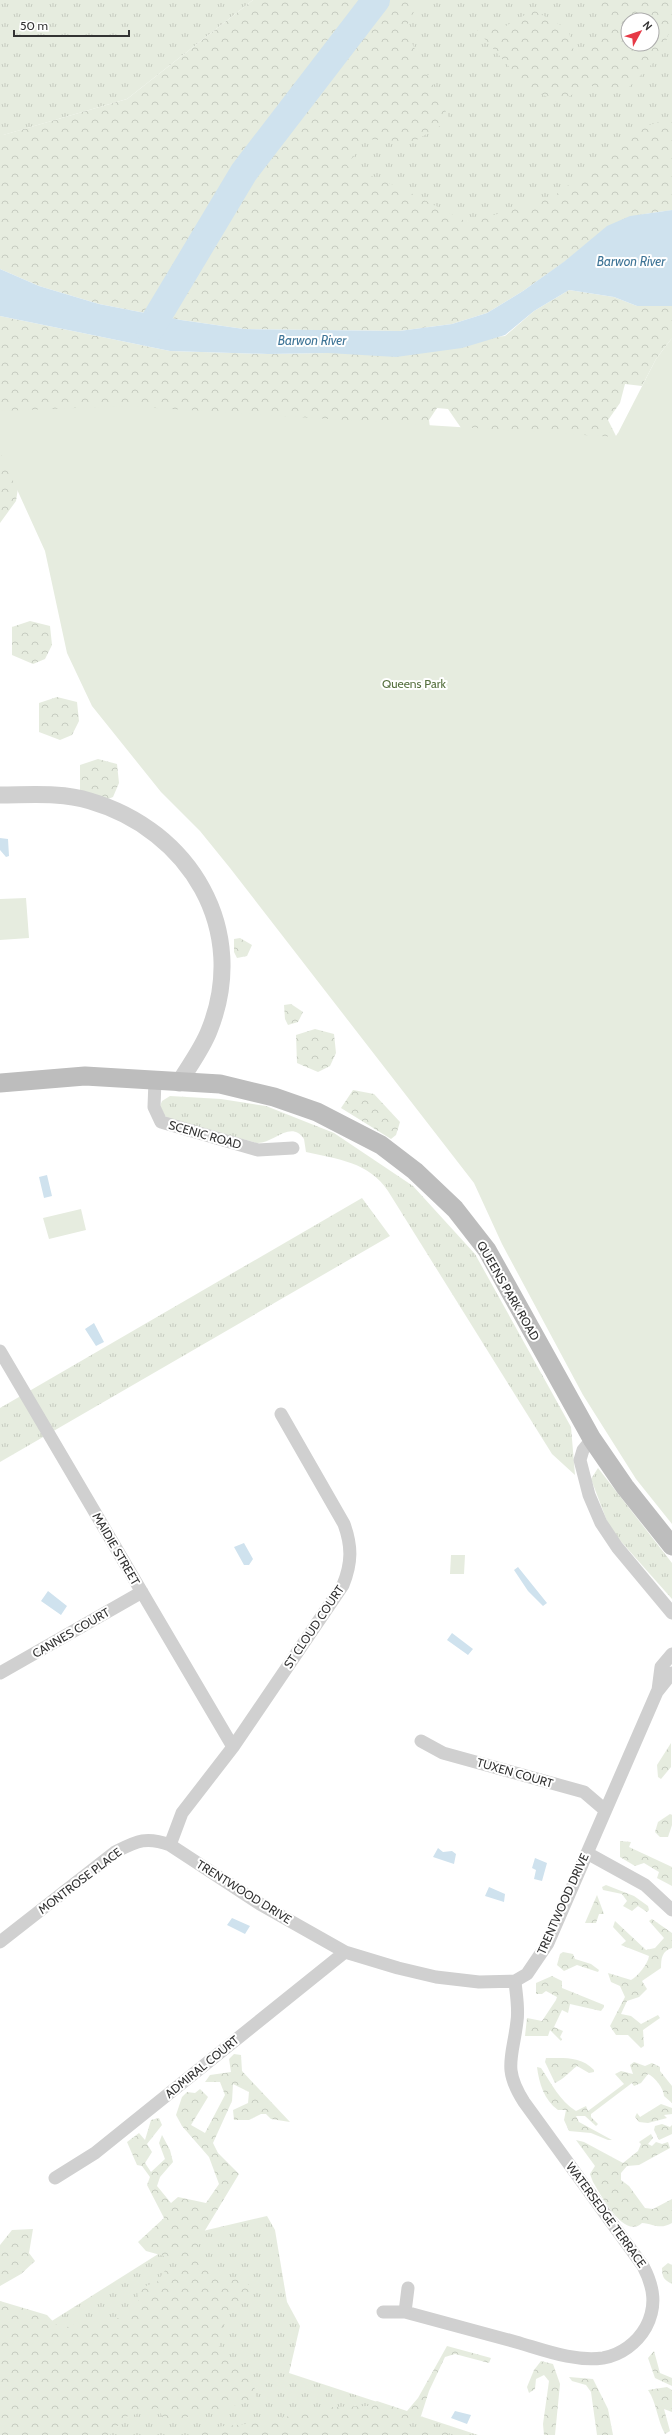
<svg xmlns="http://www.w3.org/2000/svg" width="672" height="2435" viewBox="0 0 672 2435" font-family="Cabin,sans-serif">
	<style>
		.grass { fill: url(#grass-tufts); fill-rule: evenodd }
		.forest { fill: url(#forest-crowns); fill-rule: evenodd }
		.green { fill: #e6ecdf }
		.water { fill: #cfe2ee }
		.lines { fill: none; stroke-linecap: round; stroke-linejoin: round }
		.river { stroke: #cfe2ee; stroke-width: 28 }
		.minor { stroke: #d0d0d0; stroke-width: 13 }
		.tertiary { stroke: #d0d0d0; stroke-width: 17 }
		.secondary { stroke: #bdbdbd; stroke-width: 19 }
		.labels { text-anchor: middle; stroke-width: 4; stroke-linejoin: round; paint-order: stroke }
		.park-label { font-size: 12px; fill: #56703f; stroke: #fff }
		.street-label { font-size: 12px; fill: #333; stroke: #fff }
		.water-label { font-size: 13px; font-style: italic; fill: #3f7597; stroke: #fff }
	</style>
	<defs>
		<pattern id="grass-tufts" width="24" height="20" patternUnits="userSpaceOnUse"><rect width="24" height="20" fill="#e6ecdf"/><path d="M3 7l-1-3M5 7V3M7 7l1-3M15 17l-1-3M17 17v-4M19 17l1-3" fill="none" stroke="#c6cbc0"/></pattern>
		<pattern id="forest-crowns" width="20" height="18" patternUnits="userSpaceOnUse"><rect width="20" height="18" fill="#e6ecdf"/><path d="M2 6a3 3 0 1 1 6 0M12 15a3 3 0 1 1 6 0" fill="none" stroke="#c6cbc0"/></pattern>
	</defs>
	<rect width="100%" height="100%" fill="#fff"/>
	<path class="grass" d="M 0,0 L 253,0 L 127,99 L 0,136 Z
		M 395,0 L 672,0 L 672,210 L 651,212 L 244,329 ZM 628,20 L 652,20 L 652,44 L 628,44 Z
		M 170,1096 L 221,1099 L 266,1106 L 334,1133 L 413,1186 L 475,1254 L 571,1427 L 575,1475 L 552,1454 L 388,1191 C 369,1162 337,1159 306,1152 L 304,1139 C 291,1119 273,1144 257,1143 L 168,1118 L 165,1116 L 160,1106 L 162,1101 Z
		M 362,1198 L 390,1236 L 0,1462 L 0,1408 Z
		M 598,1468 L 672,1563 L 672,1599 L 610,1529 L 591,1479 Z
		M 267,2216 L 275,2230 L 287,2302 L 300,2326 L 289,2373 L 478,2435 L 0,2435 L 0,2301 L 47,2324 L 190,2234 Z"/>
	<path class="forest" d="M 253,0 L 420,0 L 405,29 L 450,120 L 413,142 L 365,139 L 347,166 L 401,188 L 469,223 L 554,196 L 646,126 L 672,118 L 672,210 L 630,216 L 523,291 L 487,313 L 452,324 L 399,331 L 244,329 L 181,320 L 99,304 L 39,286 L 0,269 L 0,134 L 3,135 L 127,99 Z
		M 595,0 L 672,0 L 672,20 L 663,53 L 623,93 L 587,85 L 559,103 L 526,86 L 477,30 L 504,27 L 533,10 L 568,29 L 575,55 L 602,38 L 613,17 ZM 628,20 L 652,20 L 652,44 L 628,44 Z
		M 569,290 L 614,297 L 637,306 L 672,306 L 672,338 L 656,359 L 642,386 L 625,384 L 620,403 L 608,420 L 616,436 L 618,433 L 623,438 L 468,438 L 448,409 L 437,408 L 429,420 L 434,459 L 20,475 L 16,501 L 0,523 L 0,316 L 170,351 L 268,354 L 328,353 L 505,336 L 534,311 Z
		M 30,621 L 50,626 L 52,645 L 45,659 L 33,664 L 12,655 L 12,627 Z
		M 57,697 L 77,702 L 79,721 L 72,735 L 60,740 L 39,732 L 39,703 Z
		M 98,759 L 117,764 L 119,783 L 113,797 L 101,802 L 80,793 L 80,765 Z
		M 240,938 L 252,945 L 247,956 L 237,958 L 234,952 L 234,939 Z
		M 291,1004 L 303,1012 L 298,1022 L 288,1025 L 285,1019 L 284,1005 Z
		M 315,1029 L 334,1034 L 336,1053 L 330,1066 L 318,1072 L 297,1063 L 296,1035 Z
		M 353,1090 L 374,1094 L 400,1122 L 396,1135 L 391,1139 L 341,1108 Z
		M 671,1743 L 671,1767 L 661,1779 L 658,1777 L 657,1765 Z
		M 670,1814 L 672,1815 L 672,1825 L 668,1837 L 660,1837 L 655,1832 L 658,1822 Z
		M 620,1841 L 631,1842 L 629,1847 L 672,1867 L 672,1886 L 657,1878 L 659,1872 L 644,1863 L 635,1866 L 620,1857 Z
		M 606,1885 L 634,1896 L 648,1906 L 649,1910 L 647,1912 L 638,1906 L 632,1911 L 623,1906 L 627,1901 L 622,1894 L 603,1890 L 602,1887 Z
		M 597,1895 L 604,1914 L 599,1914 L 596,1923 L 585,1923 Z
		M 652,1919 L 672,1933 L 672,1948 C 662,1951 661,1958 661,1968 L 642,1981 L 647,1989 L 639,1997 L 627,2001 L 621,2014 L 631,2016 L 641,2024 L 658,2015 L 660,2018 L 643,2030 L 644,2046 L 641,2048 L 628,2035 L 616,2035 L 610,2026 L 625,1997 L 620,1986 L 611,1982 L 608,1973 L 631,1980 C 638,1976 648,1964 649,1956 L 621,1945 L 626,1941 L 613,1927 L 615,1921 L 646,1950 L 655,1948 L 664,1938 L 649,1921 Z
		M 563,1952 L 573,1954 L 575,1959 L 591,1964 L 599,1970 L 598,1972 L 577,1965 L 564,1971 L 557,1965 L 560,1954 Z
		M 552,1976 L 562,1981 L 562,1988 L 604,2005 L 604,2007 L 601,2011 L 570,2004 L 568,2013 L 562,2010 L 554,2027 L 563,2031 L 560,2037 L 562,2039 L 561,2041 L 550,2030 L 548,2036 L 525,2036 L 527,2018 L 542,2021 L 556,2000 L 557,1997 L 546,1991 L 542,1994 L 536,1994 L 536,1983 Z
		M 234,2054 L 241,2055 L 242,2071 L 290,2122 L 271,2119 L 266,2114 L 261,2114 L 249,2120 L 234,2120 L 233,2110 L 248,2103 L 249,2092 L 233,2084 L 232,2101 L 213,2143 L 218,2153 L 239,2174 L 198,2242 L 199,2256 L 211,2268 L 218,2280 L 246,2279 L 252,2296 L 226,2312 L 218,2351 L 253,2380 L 257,2400 L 165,2422 L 158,2408 L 125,2417 L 110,2435 L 0,2435 L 0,2301 L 47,2315 L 61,2330 L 82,2320 L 112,2321 L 139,2307 L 137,2289 L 157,2282 L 166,2269 L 181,2268 L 182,2261 L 146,2251 L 138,2242 L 164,2218 L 147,2185 L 150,2177 L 142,2166 L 137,2165 L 127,2142 L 139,2133 L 145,2140 L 151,2120 L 159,2118 L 162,2125 L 147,2144 L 152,2152 L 145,2163 L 151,2172 L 165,2159 L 159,2143 L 162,2135 L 170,2150 L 173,2162 L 160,2177 L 157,2186 L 171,2203 L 178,2197 L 206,2203 L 219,2184 L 209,2157 L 182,2126 L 176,2115 L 182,2097 L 187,2092 L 195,2093 L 200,2089 L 208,2097 L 191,2125 L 205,2133 L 225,2095 L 220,2082 L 205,2082 L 210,2075 L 231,2072 L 229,2059 Z
		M 546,2058 C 564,2058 581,2056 594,2070 L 594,2072 L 589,2073 L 577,2066 C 569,2072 564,2079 555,2083 L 545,2062 Z
		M 634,2062 L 645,2066 L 652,2063 L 660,2067 L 660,2071 L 672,2086 L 672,2103 L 664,2096 C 664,2089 655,2077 648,2074 L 641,2083 L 634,2086 L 632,2083 L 591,2114 L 591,2117 L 598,2124 L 596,2126 L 585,2116 L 576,2116 L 579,2122 L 612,2140 L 608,2140 L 591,2133 L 569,2131 L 564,2120 L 566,2110 L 558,2110 C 544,2100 539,2083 537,2067 L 541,2068 C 552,2084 559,2100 576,2111 L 586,2106 L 588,2111 L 624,2084 L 615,2074 L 621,2071 L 633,2074 L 630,2065 Z
		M 661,2104 L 672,2108 L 672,2114 L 664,2115 L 667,2118 L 648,2123 L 639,2122 L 635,2117 L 637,2113 L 640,2117 Z
		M 662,2124 L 670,2127 L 672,2125 L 672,2134 L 659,2140 L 654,2130 L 655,2126 Z
		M 651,2134 L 653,2138 L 648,2144 L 652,2146 L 656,2142 L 662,2144 L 668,2142 L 670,2148 L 639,2165 L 627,2166 L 621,2173 L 621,2180 L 629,2186 L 645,2208 L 653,2209 L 672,2199 L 672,2223 C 660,2230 654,2224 642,2223 C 624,2240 601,2195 593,2182 L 590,2174 L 595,2166 L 576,2140 L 584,2142 L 623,2163 L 638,2151 L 641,2144 L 639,2142 Z
		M 33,2229 L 29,2253 L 35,2261 L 21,2274 L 0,2286 L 0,2245 L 12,2230 Z
		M 668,2263 L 672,2265 L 672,2284 C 664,2280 662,2277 662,2268 Z
		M 447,2346 L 491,2358 L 489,2363 L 455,2354 L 445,2357 L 429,2391 L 421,2416 L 409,2417 L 404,2423 L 421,2432 L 450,2432 L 448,2435 L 191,2435 L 215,2427 L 256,2423 L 333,2407 L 368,2406 L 377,2401 L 407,2411 L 418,2398 Z
		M 654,2351 L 660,2373 L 672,2378 L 672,2386 L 655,2378 L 648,2358 Z
		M 541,2361 L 553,2364 L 560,2384 L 555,2435 L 544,2435 L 543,2424 L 549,2381 L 544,2375 L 536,2379 L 535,2389 L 529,2393 L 527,2387 L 534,2370 Z
		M 569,2377 L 593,2379 L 608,2409 L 613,2435 L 597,2435 L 591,2392 L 586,2385 L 572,2381 Z
		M 667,2387 L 672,2390 L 672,2412 L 664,2409 L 670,2431 L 665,2434 C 657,2420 657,2403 648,2390 Z"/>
	<path class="green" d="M 672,338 L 672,1524 L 636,1479 L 583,1395 L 502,1244 L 474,1183 L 230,868 L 200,831 L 161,792 L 92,706 L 67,653 L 45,551 L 0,452 L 0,411 L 124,406 L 616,437 L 656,359 Z
		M 26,898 L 29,938 L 0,940 L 0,899 Z
		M 81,1209 L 86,1230 L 49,1239 L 43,1218 Z
		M 451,1555 L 465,1555 L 464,1574 L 450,1574 Z"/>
	<path class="water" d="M 672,210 L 672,306 L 637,306 L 614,297 L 569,290 L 534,311 L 505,335 L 462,348 L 396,357 L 328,353 L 268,354 L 170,351 L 0,316 L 0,269 L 39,286 L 99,304 L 181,320 L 244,329 L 399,331 L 452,324 L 487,313 L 523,291 L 565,261 L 607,226 L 630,216 Z
		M 0,838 L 8,839 L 9,856 L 6,857 L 0,850 Z
		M 47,1175 L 52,1196 L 44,1198 L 39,1177 Z
		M 94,1323 L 104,1342 L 96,1346 L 85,1329 Z
		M 244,1543 L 253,1559 L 249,1565 L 244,1565 L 234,1547 Z
		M 518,1567 L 547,1603 L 543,1606 L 528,1591 L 514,1570 Z
		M 48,1591 L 67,1606 L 61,1615 L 41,1601 Z
		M 452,1633 L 473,1649 L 468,1655 L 447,1640 Z
		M 438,1848 L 443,1852 L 452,1851 L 456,1854 L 454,1864 L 433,1857 Z
		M 535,1858 L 547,1863 L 542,1881 L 534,1879 L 536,1870 L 532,1868 Z
		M 489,1887 L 505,1894 L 504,1902 L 485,1896 Z
		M 232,1918 L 250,1926 L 245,1934 L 227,1925 Z
		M 455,2411 L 471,2415 L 467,2424 L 451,2418 Z"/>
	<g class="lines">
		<path class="river" d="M 150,329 L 244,172 L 376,0"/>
		<path class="minor" d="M 155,1080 L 154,1107 L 161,1122 L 258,1150 L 293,1148
			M 0,1351 L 233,1747
			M 592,1439 L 583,1450 L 580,1460 L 589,1495 L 601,1523 L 617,1547 L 672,1613
			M 0,1673 L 142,1592
			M 658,1690 L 661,1667 L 672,1654
			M 421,1741 L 443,1753 L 584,1792 L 605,1810
			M 170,1845 L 260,1904 L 345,1952 L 398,1968 L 436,1977 L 479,1982 L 515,1981 L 527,1974 L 548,1943 L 657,1692 L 672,1673
			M 587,1853 L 645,1885 L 672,1910
			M 0,1942 L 115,1852 C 137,1841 146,1836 170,1845 L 182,1813 L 233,1747 L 343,1585 C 352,1563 352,1546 344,1524 L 281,1414
			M 55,2178 L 95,2153 L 345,1952
			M 383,2312 L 405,2312 C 442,2322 479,2332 516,2342 C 544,2350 574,2362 603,2358 C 621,2355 637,2343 646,2327 C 657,2306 654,2287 643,2266 L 524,2102 C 502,2068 513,2057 517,2021 C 519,2008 516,1994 515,1981
			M 405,2312 L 408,2288"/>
		<path class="tertiary" d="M 0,795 C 30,795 61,792 90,801 C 190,830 250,930 209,1031 C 202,1049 189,1066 179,1083"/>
		<path class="secondary" d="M 0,1083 L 85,1076 L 220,1084 L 274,1097 L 317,1112 L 381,1145 L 415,1171 L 455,1209 L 487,1250 L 592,1439 L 625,1487 L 672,1546"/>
	</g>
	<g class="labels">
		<g class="park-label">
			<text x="414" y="688">Queens Park</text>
		</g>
		<g class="street-label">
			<text transform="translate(205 1135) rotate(16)" y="4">SCENIC ROAD</text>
			<text transform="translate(508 1291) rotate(60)" y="4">QUEENS PARK ROAD</text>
			<text transform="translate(116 1549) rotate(60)" y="4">MAIDIE STREET</text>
			<text transform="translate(314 1627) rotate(-56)" y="4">ST CLOUD COURT</text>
			<text transform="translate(71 1633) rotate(-30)" y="4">CANNES COURT</text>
			<text transform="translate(515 1773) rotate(16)" y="4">TUXEN COURT</text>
			<text transform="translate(80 1881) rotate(-37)" y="4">MONTROSE PLACE</text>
			<text transform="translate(244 1892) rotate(32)" y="4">TRENTWOOD DRIVE</text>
			<text transform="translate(563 1904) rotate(-66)" y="4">TRENTWOOD DRIVE</text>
			<text transform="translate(202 2067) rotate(-39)" y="4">ADMIRAL COURT</text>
			<text transform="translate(606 2215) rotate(54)" y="4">WATERSEDGE TERRACE</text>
		</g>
		<g class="water-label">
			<text x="631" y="266">Barwon River</text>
			<text x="312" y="345">Barwon River</text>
		</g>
	</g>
	<g transform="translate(640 32) rotate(50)"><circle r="19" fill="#ffffff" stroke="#adadad"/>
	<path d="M0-3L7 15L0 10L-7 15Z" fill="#e63946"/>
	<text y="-6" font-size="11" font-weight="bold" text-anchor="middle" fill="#333333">N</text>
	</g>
	<path d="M14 30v6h115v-6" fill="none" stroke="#333333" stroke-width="2"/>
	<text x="20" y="30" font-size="12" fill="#333333" stroke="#ffffff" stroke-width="3" paint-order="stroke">50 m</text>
</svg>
